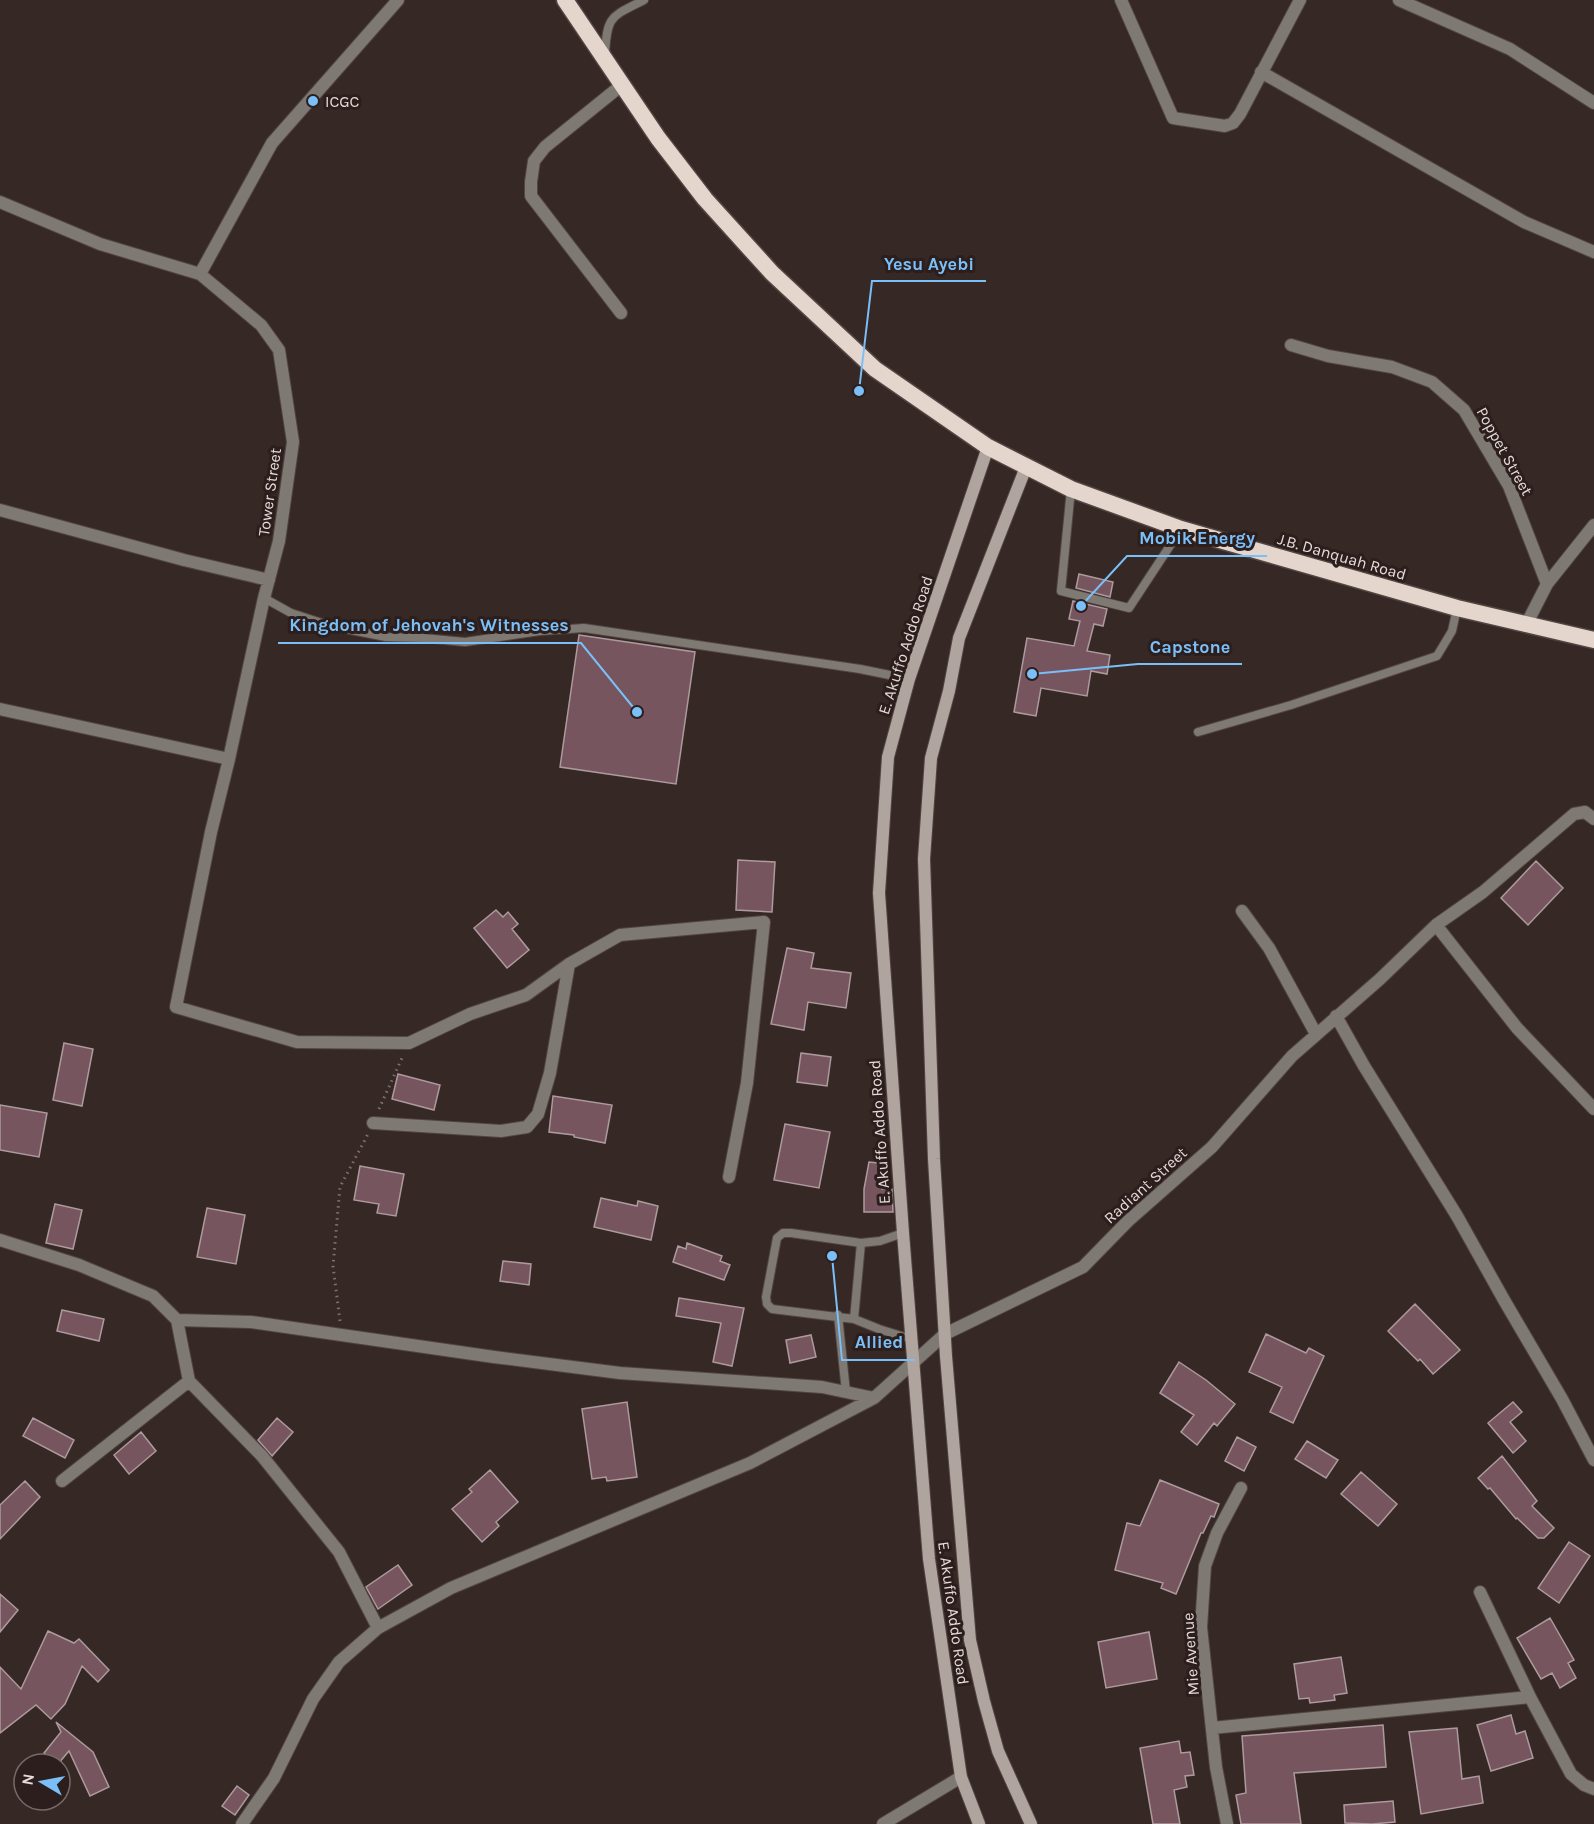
<svg xmlns="http://www.w3.org/2000/svg" width="1594" height="1824" viewBox="0 0 1594 1824" font-family="Karla,sans-serif">
	<style>
		.building { fill: #77555e; stroke: #ac9a9e; stroke-width: 1.5 }
		.lines { fill: none; stroke-linecap: round; stroke-linejoin: round }
		.service-casing { stroke: #524542; stroke-width: 10 }
		.minor-casing { stroke: #524542; stroke-width: 14 }
		.secondary-casing { stroke: #524542; stroke-width: 14 }
		.trunk-casing { stroke: #524542; stroke-width: 19 }
		.path { stroke: #7e716f; stroke-width: 3; stroke-dasharray: 1.5 4.5; stroke-linecap: butt }
		.service { stroke: #7f7974; stroke-width: 8 }
		.minor { stroke: #7f7974; stroke-width: 12 }
		.secondary { stroke: #afa59e; stroke-width: 12 }
		.trunk { stroke: #e4d6cc; stroke-width: 16 }
		.poi-dot { fill: #7abff8; stroke: #2c1e1c; stroke-width: 2 }
		.labels { text-anchor: middle; stroke-width: 6; stroke-linejoin: round; paint-order: stroke }
		.poi-label { font-size: 16px; fill: #e5dbd9; stroke: #2c1e1c; text-anchor: start }
		.street-label { font-size: 16px; fill: #e5dbd9; stroke: #2c1e1c }
		.leader { fill: none; stroke: #7abff8; stroke-width: 2 }
		.callout-dot { fill: #7abff8; stroke: #2c1e1c; stroke-width: 2 }
		.callout-label { font-size: 18px; text-anchor: middle; font-weight: bold; fill: #7abff8; stroke: #2c1e1c; stroke-width: 6; stroke-linejoin: round; paint-order: stroke }
	</style>
	<rect width="100%" height="100%" fill="#362825"/>
	<path class="building" d="M 1079,574 L 1113,582 L 1110,597 L 1076,588 Z
		M 1073,601 L 1107,609 L 1103,626 L 1094,624 L 1087,651 L 1110,655 L 1107,674 L 1091,671 L 1087,696 L 1041,688 L 1036,716 L 1014,712 L 1027,638 L 1074,646 L 1080,621 L 1069,619 Z
		M 579,635 L 695,652 L 676,784 L 560,767 Z
		M 738,860 L 775,862 L 772,912 L 736,910 Z
		M 1536,861 L 1563,888 L 1528,925 L 1501,898 Z
		M 496,910 L 503,917 L 508,912 L 518,924 L 512,929 L 529,950 L 507,968 L 474,928 Z
		M 787,948 L 814,953 L 811,968 L 851,973 L 846,1008 L 808,1002 L 804,1030 L 771,1024 Z
		M 64,1043 L 93,1049 L 82,1106 L 53,1100 Z
		M 801,1053 L 831,1057 L 827,1086 L 797,1082 Z
		M 398,1074 L 440,1085 L 434,1110 L 392,1099 Z
		M 553,1096 L 612,1105 L 605,1143 L 574,1137 L 574,1135 L 549,1132 Z
		M 0,1105 L 47,1113 L 39,1157 L 0,1150 Z
		M 785,1124 L 830,1132 L 819,1188 L 774,1180 Z
		M 869,1162 L 886,1164 L 882,1189 L 892,1189 L 893,1212 L 864,1212 L 864,1189 Z
		M 360,1166 L 404,1174 L 396,1216 L 377,1213 L 379,1204 L 354,1200 Z
		M 601,1198 L 637,1206 L 638,1201 L 658,1206 L 651,1240 L 594,1227 Z
		M 55,1204 L 82,1210 L 73,1249 L 46,1243 Z
		M 207,1208 L 245,1215 L 236,1264 L 197,1257 Z
		M 687,1243 L 722,1256 L 720,1261 L 730,1265 L 724,1280 L 673,1262 L 678,1246 L 686,1249 Z
		M 503,1261 L 531,1264 L 529,1285 L 500,1281 Z
		M 679,1298 L 744,1308 L 732,1366 L 713,1362 L 721,1323 L 676,1316 Z
		M 1415,1304 L 1460,1350 L 1433,1374 L 1420,1359 L 1418,1361 L 1388,1331 Z
		M 62,1310 L 104,1319 L 99,1341 L 57,1331 Z
		M 1266,1334 L 1306,1353 L 1309,1348 L 1324,1356 L 1293,1423 L 1270,1412 L 1282,1387 L 1249,1372 Z
		M 811,1335 L 816,1357 L 790,1363 L 786,1340 Z
		M 1179,1362 L 1206,1380 L 1235,1404 L 1217,1426 L 1214,1423 L 1197,1445 L 1181,1432 L 1194,1415 L 1160,1393 Z
		M 627,1402 L 637,1477 L 607,1481 L 606,1477 L 592,1479 L 582,1409 Z
		M 1513,1402 L 1522,1412 L 1510,1422 L 1526,1441 L 1513,1453 L 1488,1423 Z
		M 33,1418 L 74,1440 L 65,1458 L 23,1436 Z
		M 277,1418 L 293,1432 L 272,1456 L 258,1440 Z
		M 141,1432 L 156,1451 L 129,1474 L 114,1455 Z
		M 1237,1437 L 1256,1447 L 1244,1471 L 1225,1461 Z
		M 1307,1441 L 1338,1460 L 1326,1478 L 1295,1459 Z
		M 1502,1456 L 1537,1501 L 1532,1506 L 1554,1528 L 1544,1538 L 1538,1538 L 1517,1518 L 1516,1519 L 1490,1488 L 1488,1489 L 1478,1478 Z
		M 490,1470 L 518,1502 L 496,1522 L 499,1526 L 482,1542 L 452,1509 L 472,1492 L 469,1489 Z
		M 1361,1472 L 1397,1504 L 1378,1526 L 1341,1494 Z
		M 1160,1480 L 1219,1504 L 1214,1517 L 1211,1516 L 1203,1533 L 1201,1533 L 1176,1594 L 1161,1588 L 1163,1583 L 1115,1570 L 1127,1523 L 1140,1526 Z
		M 25,1481 L 40,1497 L 0,1539 L 0,1505 Z
		M 1569,1542 L 1590,1556 L 1559,1603 L 1538,1588 Z
		M 398,1565 L 412,1585 L 378,1609 L 366,1587 Z
		M 0,1594 L 18,1610 L 0,1632 Z
		M 1550,1618 L 1574,1660 L 1568,1663 L 1576,1678 L 1560,1688 L 1552,1673 L 1541,1679 L 1517,1638 Z
		M 48,1631 L 74,1643 L 79,1639 L 109,1670 L 98,1682 L 82,1666 L 65,1704 L 51,1719 L 36,1705 L 0,1733 L 0,1667 L 21,1689 Z
		M 1149,1632 L 1157,1679 L 1106,1688 L 1098,1642 Z
		M 1341,1657 L 1347,1693 L 1334,1695 L 1335,1700 L 1310,1703 L 1309,1698 L 1299,1699 L 1294,1664 Z
		M 1511,1715 L 1516,1734 L 1525,1731 L 1533,1758 L 1491,1771 L 1477,1725 Z
		M 56,1722 L 93,1752 L 109,1787 L 90,1796 L 69,1751 L 58,1764 L 44,1753 L 61,1732 Z
		M 1383,1725 L 1386,1767 L 1294,1773 L 1301,1824 L 1241,1824 L 1236,1795 L 1246,1793 L 1242,1736 Z
		M 1457,1728 L 1462,1779 L 1479,1776 L 1483,1803 L 1421,1814 L 1409,1732 Z
		M 1179,1741 L 1181,1753 L 1190,1752 L 1194,1775 L 1185,1776 L 1187,1787 L 1174,1790 L 1180,1824 L 1153,1824 L 1140,1748 Z
		M 237,1786 L 249,1795 L 235,1815 L 222,1806 Z
		M 1393,1801 L 1395,1822 L 1372,1824 L 1345,1823 L 1344,1805 Z"/>
	<g class="lines">
		<g class="service-casing">
			<path id="service" d="M 605,54 C 607,15 611,17 644,0
				M 1071,489 L 1061,591 L 1129,608 L 1181,529
				M 264,598 L 291,613 L 331,626 L 386,637 L 423,638 L 465,642 L 540,631 L 584,628 L 860,669 L 909,679
				M 1198,732 L 1291,705 L 1437,656 L 1452,631 L 1457,608
				M 861,1243 L 880,1241 L 903,1233
				M 838,1315 L 846,1392
				M 854,1319 L 861,1243 L 791,1233 L 783,1233 L 777,1238 L 766,1297 L 767,1304 L 772,1309 L 854,1319 L 879,1329 L 911,1339"/>
		</g>
		<g class="minor-casing">
			<path id="minor" d="M 1121,0 L 1173,118 L 1225,126 L 1233,123 L 1240,114 L 1300,0
				M 1399,0 L 1510,49 L 1594,103
				M 1261,72 L 1524,222 L 1594,252
				M 0,202 L 100,244 L 200,274 L 261,325 L 279,350 L 293,442 L 279,541 L 264,598 L 229,759 L 211,832 L 176,1007 L 297,1042 L 409,1043 L 470,1014 L 526,995 L 569,964 L 620,935 L 764,922 L 747,1083 L 729,1177
				M 200,274 L 272,143 L 398,0
				M 621,313 L 531,196 L 531,182 L 534,161 L 545,147 L 623,84
				M 1291,345 L 1328,356 L 1392,367 L 1432,382 L 1464,410 L 1509,486 L 1547,584
				M 0,510 L 184,560 L 269,580
				M 1526,625 L 1547,584 L 1594,525
				M 0,709 L 229,759
				M 1242,911 L 1269,948 L 1316,1034
				M 1436,925 L 1483,892 L 1574,814 L 1585,812 L 1594,819
				M 1336,1016 L 1364,1066 L 1457,1216 L 1504,1300 L 1562,1399 L 1594,1460
				M 373,1123 L 501,1131 L 527,1127 L 538,1114 L 550,1073 L 569,964
				M 0,1240 L 79,1265 L 153,1296 L 177,1320
				M 62,1481 L 189,1381
				M 1480,1592 L 1530,1697 L 1571,1774 L 1584,1785 L 1594,1789
				M 378,1628 L 339,1552 L 262,1456 L 189,1381 L 177,1320 L 251,1322 L 494,1357 L 620,1373 L 822,1387 L 874,1398
				M 1212,1728 L 1530,1697
				M 242,1824 L 274,1778 L 313,1699 L 339,1662 L 378,1628 L 451,1588 L 750,1463 L 874,1398 L 945,1334 L 1083,1267 L 1128,1221 L 1212,1147 L 1292,1056 L 1380,979 L 1436,925 L 1517,1028 L 1594,1109
				M 883,1824 L 961,1777
				M 1227,1824 L 1216,1767 L 1201,1627 L 1205,1566 L 1217,1533 L 1241,1488"/>
		</g>
		<g class="secondary-casing">
			<path id="secondary" d="M 1026,467 L 959,638 L 949,691 L 931,758 L 924,859 L 934,1159 L 946,1356 L 970,1640 L 984,1701 L 998,1751 L 1031,1824
				M 979,1824 L 961,1777 L 929,1559 L 903,1233 L 879,893 L 888,757 L 909,679 L 988,447"/>
		</g>
		<g class="trunk-casing">
			<path id="trunk" d="M 565,0 L 658,138 L 705,199 L 772,273 L 875,369 L 988,447 L 1071,489 L 1181,529 L 1457,608 L 1594,640"/>
		</g>
		<path class="path" d="M 379,1109 L 402,1058
			M 340,1321 L 333,1266 L 340,1187 L 368,1134"/>
		<use href="#service" class="service"/>
		<use href="#minor" class="minor"/>
		<use href="#secondary" class="secondary"/>
		<use href="#trunk" class="trunk"/>
	</g>
	<circle class="poi-dot" cx="313" cy="101" r="6"/>
	<g class="labels">
		<g class="poi-label">
			<text x="325" y="107">ICGC</text>
		</g>
		<g class="street-label">
			<text transform="translate(1505 451) rotate(61)" y="6">Poppet Street</text>
			<text transform="translate(269 492) rotate(-82)" y="6">Tower Street</text>
			<text transform="translate(1342 556) rotate(16)" y="6">J.B. Danquah Road</text>
			<text transform="translate(905 645) rotate(-72)" y="6">E. Akuffo Addo Road</text>
			<text transform="translate(879 1132) rotate(-94)" y="6">E. Akuffo Addo Road</text>
			<text transform="translate(1145 1185) rotate(-42)" y="6">Radiant Street</text>
			<text transform="translate(954 1613) rotate(82)" y="6">E. Akuffo Addo Road</text>
			<text transform="translate(1190 1654) rotate(-94)" y="6">Mie Avenue</text>
		</g>
	</g>
	<path class="leader" d="M859 391L872 281H986M1081 606L1127 556H1267M637 712L581 643H278M1032 674L1138 664H1242M832 1256L842 1360H915"/>
	<g class="callout-dot">
		<circle cx="859" cy="391" r="6"/>
		<circle cx="1081" cy="606" r="6"/>
		<circle cx="637" cy="712" r="6"/>
		<circle cx="1032" cy="674" r="6"/>
		<circle cx="832" cy="1256" r="6"/>
	</g>
	<g class="callout-label">
		<text x="929" y="270">Yesu Ayebi</text>
		<text x="1197" y="544">Mobik Energy</text>
		<text x="429" y="631">Kingdom of Jehovah's Witnesses</text>
		<text x="1190" y="653">Capstone</text>
		<text x="879" y="1348">Allied</text>
	</g>
	<g transform="translate(42 1782) rotate(280)"><circle r="28" fill="#2c1e1c" stroke="#766a68" stroke-width="1.5"/>
	<path d="M0-4.5L10 22L0 15L-10 22Z" fill="#7abff8"/>
	<text y="-9" font-size="16" font-weight="bold" text-anchor="middle" fill="#e5dbd9">N</text>
	</g>
</svg>
